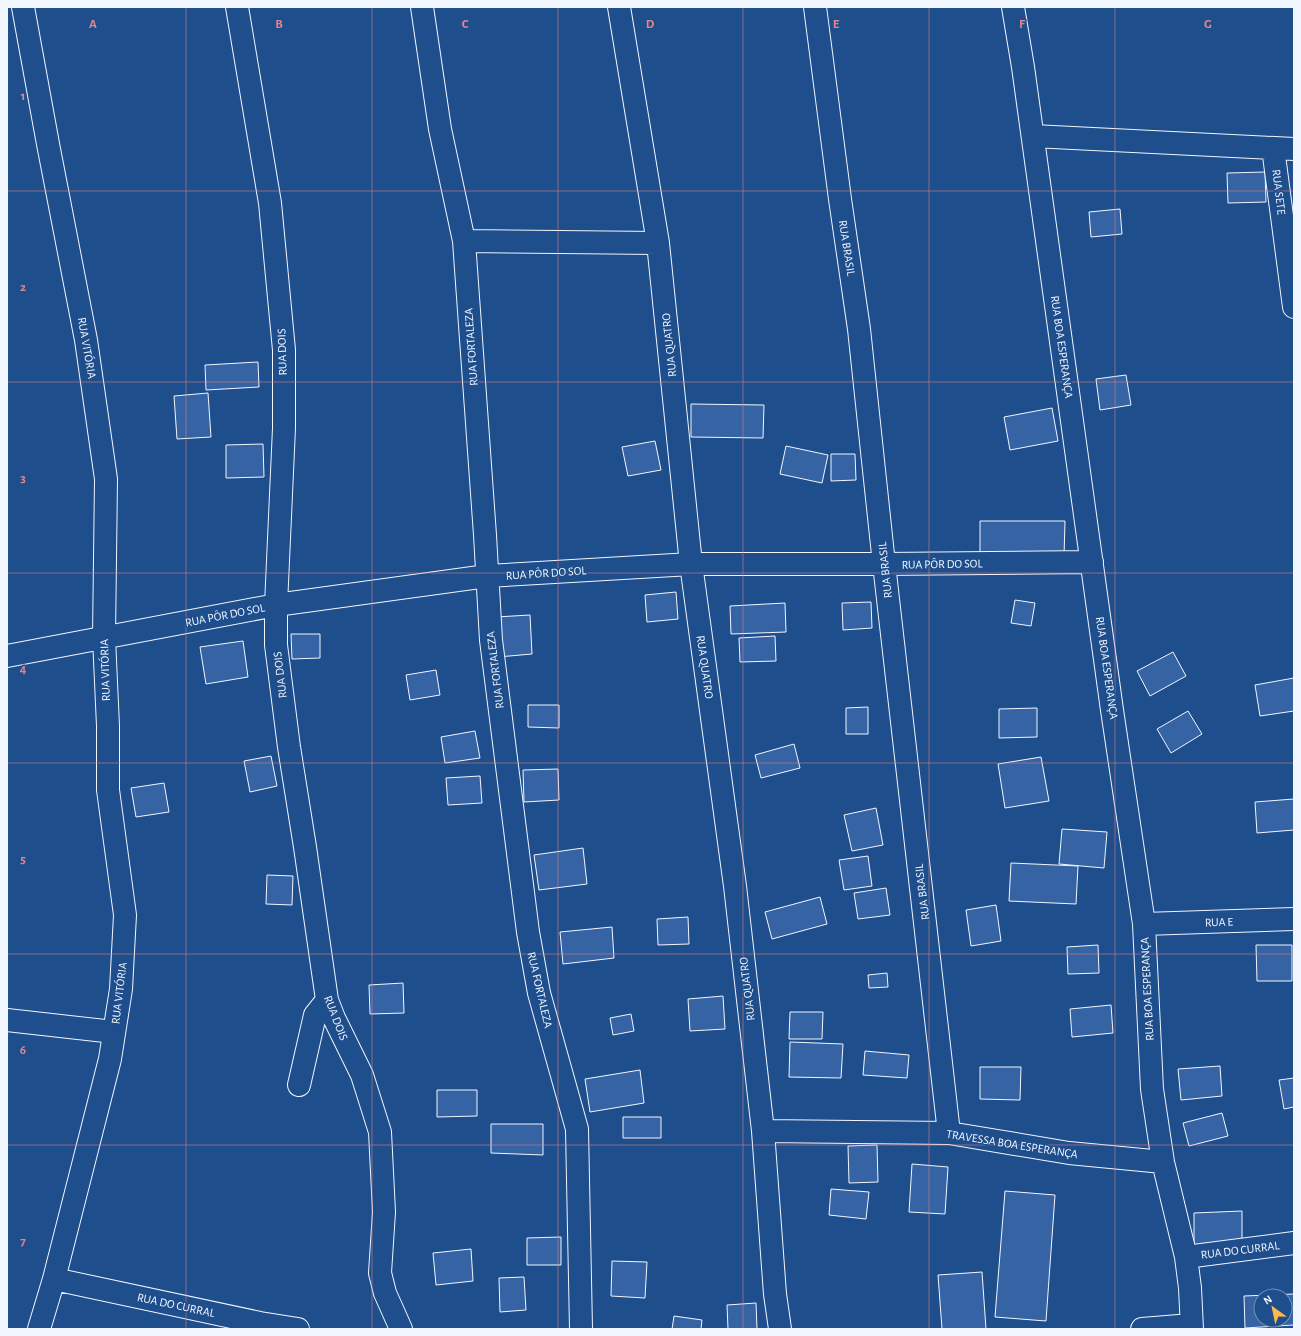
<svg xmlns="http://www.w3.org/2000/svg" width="1301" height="1336" viewBox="0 0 1301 1336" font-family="'Alegreya Sans',sans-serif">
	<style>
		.building { fill: #3563a3; stroke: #f2f6ff; fill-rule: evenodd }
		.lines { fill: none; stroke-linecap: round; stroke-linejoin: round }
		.minor-casing { stroke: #f2f6ff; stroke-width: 24 }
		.minor { stroke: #1f4e8c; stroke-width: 22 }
		.grid { fill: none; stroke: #e38589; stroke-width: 1; stroke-opacity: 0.55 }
		.labels { text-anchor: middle; stroke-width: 3; stroke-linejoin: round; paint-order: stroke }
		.street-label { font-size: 12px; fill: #f2f6ff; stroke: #1f4e8c }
		.grid-label { font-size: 13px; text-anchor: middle; font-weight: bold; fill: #e38589; stroke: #1f4e8c; stroke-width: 3; stroke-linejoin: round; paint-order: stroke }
	</style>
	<rect width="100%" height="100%" fill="#1f4e8c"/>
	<path class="building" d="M 1265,172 L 1266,202 L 1228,203 L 1227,173 Z
		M 1120,209 L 1122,234 L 1091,237 L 1089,212 Z
		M 258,362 L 259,387 L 206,390 L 205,365 Z
		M 1126,375 L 1131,405 L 1100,410 L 1096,379 Z
		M 208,393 L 211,437 L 177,439 L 174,396 Z
		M 691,404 L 764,405 L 763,438 L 691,437 Z
		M 1052,408 L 1058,441 L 1010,450 L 1004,417 Z
		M 655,441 L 661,470 L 628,476 L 622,447 Z
		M 263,444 L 264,477 L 226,478 L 226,445 Z
		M 786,446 L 828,455 L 822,483 L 780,474 Z
		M 831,454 L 855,454 L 856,480 L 831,481 Z
		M 980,521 L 1065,521 L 1064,557 L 980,557 Z
		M 676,592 L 678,619 L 647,622 L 645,595 Z
		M 1015,600 L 1035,603 L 1031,626 L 1011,623 Z
		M 871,602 L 872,628 L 843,630 L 842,603 Z
		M 785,603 L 786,632 L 731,634 L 730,606 Z
		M 530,615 L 532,654 L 498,657 L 496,617 Z
		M 291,634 L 320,634 L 320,658 L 292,659 Z
		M 775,636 L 776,661 L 740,662 L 739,638 Z
		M 243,641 L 248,677 L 206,684 L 200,647 Z
		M 1173,652 L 1186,676 L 1150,696 L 1137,671 Z
		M 436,670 L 440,695 L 410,700 L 406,675 Z
		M 1294,678 L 1294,711 L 1260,716 L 1255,685 Z
		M 528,705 L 559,705 L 559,728 L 528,727 Z
		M 868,707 L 868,734 L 846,734 L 846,708 Z
		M 1037,708 L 1037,737 L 999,738 L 999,709 Z
		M 1188,711 L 1202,734 L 1171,753 L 1157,729 Z
		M 475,731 L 480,758 L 445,763 L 441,737 Z
		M 794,744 L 800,768 L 761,778 L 755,755 Z
		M 271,756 L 277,786 L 250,792 L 244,761 Z
		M 1041,757 L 1049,801 L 1005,808 L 998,764 Z
		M 558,769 L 559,800 L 524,802 L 523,770 Z
		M 480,776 L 482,803 L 448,805 L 446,778 Z
		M 164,783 L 169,812 L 136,817 L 131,788 Z
		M 1294,799 L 1294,830 L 1257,833 L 1255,802 Z
		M 876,808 L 883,845 L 852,851 L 844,815 Z
		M 1062,829 L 1107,832 L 1104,868 L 1059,864 Z
		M 583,848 L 587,884 L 539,890 L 534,855 Z
		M 868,856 L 872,886 L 844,890 L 839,860 Z
		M 1011,863 L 1078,866 L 1076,904 L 1009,901 Z
		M 267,875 L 293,876 L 292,905 L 266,904 Z
		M 886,888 L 890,915 L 858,919 L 854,893 Z
		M 820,897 L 827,924 L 772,939 L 765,912 Z
		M 996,905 L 1001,941 L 971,946 L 966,910 Z
		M 688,917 L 689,944 L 658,945 L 657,919 Z
		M 612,927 L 614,958 L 563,964 L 560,932 Z
		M 1098,945 L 1099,973 L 1068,974 L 1067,947 Z
		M 1256,945 L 1292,945 L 1292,981 L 1257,981 Z
		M 887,973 L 888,987 L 869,988 L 868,975 Z
		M 403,983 L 404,1013 L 370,1014 L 369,985 Z
		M 723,996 L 725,1029 L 690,1031 L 688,999 Z
		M 1111,1005 L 1113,1033 L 1072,1037 L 1070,1009 Z
		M 790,1012 L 823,1012 L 822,1039 L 789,1039 Z
		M 631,1014 L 634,1031 L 613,1035 L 610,1018 Z
		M 790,1042 L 843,1044 L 841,1078 L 789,1077 Z
		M 865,1051 L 909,1055 L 907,1078 L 863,1075 Z
		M 1220,1066 L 1222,1096 L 1181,1100 L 1178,1069 Z
		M 980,1067 L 1021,1067 L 1020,1100 L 980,1099 Z
		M 640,1070 L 644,1103 L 590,1112 L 585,1079 Z
		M 1294,1078 L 1294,1107 L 1284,1109 L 1279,1080 Z
		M 437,1090 L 477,1090 L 477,1116 L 437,1117 Z
		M 1222,1113 L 1228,1136 L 1189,1146 L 1183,1123 Z
		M 623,1117 L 661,1117 L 661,1138 L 623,1138 Z
		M 491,1124 L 543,1124 L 543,1155 L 491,1153 Z
		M 877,1145 L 878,1182 L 849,1183 L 848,1146 Z
		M 912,1164 L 948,1167 L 945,1214 L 909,1212 Z
		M 831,1189 L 869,1192 L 866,1219 L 829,1215 Z
		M 1005,1191 L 1055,1195 L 1046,1321 L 995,1317 Z
		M 1242,1211 L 1242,1247 L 1194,1248 L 1194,1213 Z
		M 561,1237 L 561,1265 L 527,1265 L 527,1238 Z
		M 471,1249 L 473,1281 L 436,1285 L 433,1253 Z
		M 612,1261 L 647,1262 L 645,1298 L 611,1296 Z
		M 982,1272 L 986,1329 L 942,1329 L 938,1275 Z
		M 524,1277 L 526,1310 L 500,1312 L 499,1278 Z
		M 1294,1294 L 1294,1325 L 1245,1328 L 1244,1296 ZM 1261,1296 L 1285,1296 L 1285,1320 L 1261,1320 Z
		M 756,1303 L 757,1329 L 728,1329 L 727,1305 Z
		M 674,1316 L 702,1320 L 701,1329 L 672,1329 Z"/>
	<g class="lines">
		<g class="minor-casing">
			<path id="minor" d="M 23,7 L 48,144 L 86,340 L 106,479 L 104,638 L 108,726 L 108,790 L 125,915 L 121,989 L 110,1059 L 54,1279 L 39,1329
				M 237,7 L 270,203 L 284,350 L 284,428 L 276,605 L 276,645 L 289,747 L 305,847 L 327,1000 L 334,1018 L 362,1075 L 380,1132 L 384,1212 L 380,1273 L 385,1293 L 401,1329
				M 422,7 L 440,129 L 464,241 L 485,535 L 491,640 L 528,932 L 539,993 L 577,1129 L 581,1329
				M 619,7 L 658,243 L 691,564 L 735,886 L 763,1131 L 775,1294 L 780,1329
				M 815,7 L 840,199 L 859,329 L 884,564 L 949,1133
				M 1013,7 L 1023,67 L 1112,710 L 1144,924 L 1152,1089 L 1163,1162 L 1186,1257 L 1190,1288 L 1192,1329
				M 1033,136 L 1294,149
				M 1273,148 L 1294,307
				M 464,241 L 658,243
				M 7,656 L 276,605 L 487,576 L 691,564 L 884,564 L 1092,562
				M 1144,924 L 1294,919
				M 7,1020 L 114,1032
				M 299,1085 L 315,1015 L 327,1000
				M 763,1131 L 949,1133 L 1069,1153 L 1163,1162
				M 1186,1257 L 1294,1243
				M 54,1279 L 260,1323 L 298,1329
				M 1142,1329 L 1191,1325"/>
		</g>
		<use href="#minor" class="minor"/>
	</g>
	<path class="grid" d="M 186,7 L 186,1329M 372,7 L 372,1329M 558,7 L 558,1329M 743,7 L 743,1329M 929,7 L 929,1329M 1115,7 L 1115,1329M 7,191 L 1294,191M 7,382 L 1294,382M 7,573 L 1294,573M 7,763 L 1294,763M 7,954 L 1294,954M 7,1145 L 1294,1145"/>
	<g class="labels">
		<g class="street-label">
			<text transform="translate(1279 192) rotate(83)" y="4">RUA SETE</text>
			<text transform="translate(847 248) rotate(81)" y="4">RUA BRASIL</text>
			<text transform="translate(669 345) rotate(-96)" y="4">RUA QUATRO</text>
			<text transform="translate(471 347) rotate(-94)" y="4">RUA FORTALEZA</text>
			<text transform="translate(1062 347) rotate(82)" y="4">RUA BOA ESPERANÇA</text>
			<text transform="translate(87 348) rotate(80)" y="4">RUA VITÓRIA</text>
			<text transform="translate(282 352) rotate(-92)" y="4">RUA DOIS</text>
			<text transform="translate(942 564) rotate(-1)" y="4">RUA PÔR DO SOL</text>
			<text transform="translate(885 570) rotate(-96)" y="4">RUA BRASIL</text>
			<text transform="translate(546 573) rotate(-4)" y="4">RUA PÔR DO SOL</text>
			<text transform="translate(225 615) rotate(-11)" y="4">RUA PÔR DO SOL</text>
			<text transform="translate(705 667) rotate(82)" y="4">RUA QUATRO</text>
			<text transform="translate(1107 668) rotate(82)" y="4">RUA BOA ESPERANÇA</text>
			<text transform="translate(105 670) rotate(-92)" y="4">RUA VITÓRIA</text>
			<text transform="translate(495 670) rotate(-97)" y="4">RUA FORTALEZA</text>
			<text transform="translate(280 675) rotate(-97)" y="4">RUA DOIS</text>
			<text transform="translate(922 892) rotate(-97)" y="4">RUA BRASIL</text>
			<text transform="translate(1219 922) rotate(-2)" y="4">RUA E</text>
			<text transform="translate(747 989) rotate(-97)" y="4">RUA QUATRO</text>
			<text transform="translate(1147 989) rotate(-93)" y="4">RUA BOA ESPERANÇA</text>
			<text transform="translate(540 990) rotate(77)" y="4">RUA FORTALEZA</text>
			<text transform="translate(119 993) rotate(-83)" y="4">RUA VITÓRIA</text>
			<text transform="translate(336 1018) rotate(69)" y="4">RUA DOIS</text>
			<text transform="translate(1012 1144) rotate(9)" y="4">TRAVESSA BOA ESPERANÇA</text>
			<text transform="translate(1240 1250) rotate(-7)" y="4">RUA DO CURRAL</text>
			<text transform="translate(176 1305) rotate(12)" y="4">RUA DO CURRAL</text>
		</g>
	</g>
	<g class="grid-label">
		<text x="93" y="28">A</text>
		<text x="279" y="28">B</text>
		<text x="465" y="28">C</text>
		<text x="650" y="28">D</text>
		<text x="836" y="28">E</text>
		<text x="1022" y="28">F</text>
		<text x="1208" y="28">G</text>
		<text x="23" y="100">1</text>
		<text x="23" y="291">2</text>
		<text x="23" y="482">3</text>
		<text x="23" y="673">4</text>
		<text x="23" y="863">5</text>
		<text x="23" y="1054">6</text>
		<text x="23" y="1245">7</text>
	</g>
	<rect width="1301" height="1336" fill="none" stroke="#f2f6ff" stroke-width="16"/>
	<g transform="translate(1273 1308) rotate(327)"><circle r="19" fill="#1f4e8c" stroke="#7391ba"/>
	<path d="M0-3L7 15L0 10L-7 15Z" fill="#ffb74d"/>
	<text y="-6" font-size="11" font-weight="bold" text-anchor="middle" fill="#f2f6ff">N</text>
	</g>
</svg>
